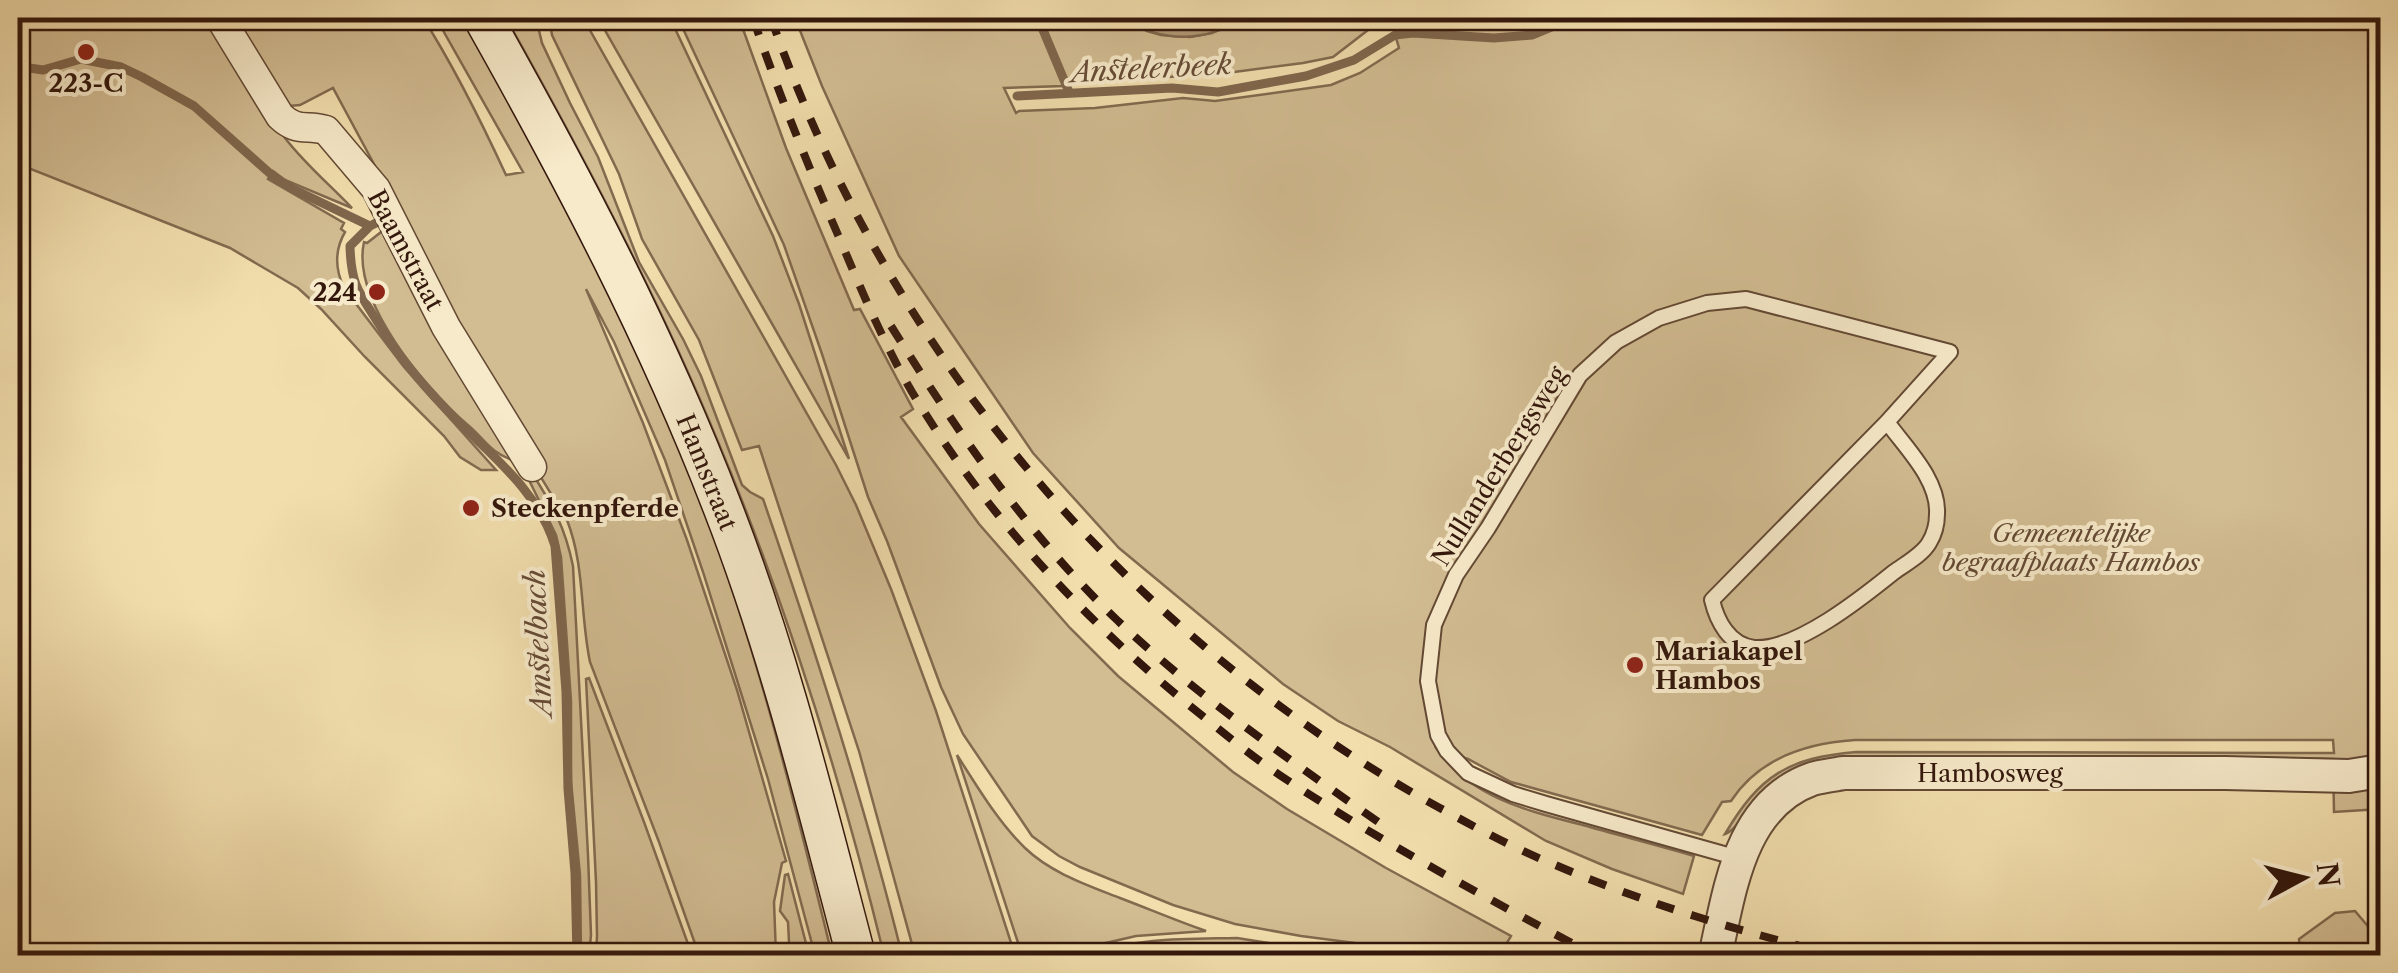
<svg xmlns="http://www.w3.org/2000/svg" width="2398" height="973" viewBox="0 0 2398 973" font-family="'Libre Caslon Text',serif">
	<style>
		.green { fill: #d2bc92; stroke: #826a4f; stroke-width: 2.5 }
		.water { fill: #b19a76; stroke: #7f664c; stroke-width: 2.5 }
		.lines { fill: none; stroke-linecap: round; stroke-linejoin: round }
		.stream { stroke: #7f664c; stroke-width: 9 }
		.service-casing { stroke: #634934; stroke-width: 18 }
		.minor-casing { stroke: #634934; stroke-width: 31 }
		.tertiary-casing { stroke: #634934; stroke-width: 36 }
		.secondary-casing { stroke: #33170c; stroke-width: 41 }
		.service { stroke: #f7eaca; stroke-width: 14 }
		.minor { stroke: #f7eaca; stroke-width: 28 }
		.tertiary { stroke: #f7eaca; stroke-width: 32 }
		.secondary { stroke: #f7eaca; stroke-width: 38 }
		.rail { stroke: #33170c; stroke-width: 8; stroke-dasharray: 18 18; stroke-linecap: butt }
		.poi-dot { fill: #8f2418; stroke: #f7eaca; stroke-width: 4 }
		.labels { text-anchor: middle; stroke-width: 8; stroke-linejoin: round; paint-order: stroke }
		.poi-label { font-size: 25px; font-weight: bold; fill: #33170c; stroke: #f7eaca; text-anchor: start }
		.street-label { font-size: 25px; fill: #33170c; stroke: #f7eaca }
		.park-label { font-size: 25px; font-style: italic; fill: #634934; stroke: #f7eaca }
		.water-label { font-size: 28px; font-style: italic; fill: #654b36; stroke: #f7eaca }
	</style>
	<rect width="100%" height="100%" fill="#f2dead"/>
	<filter id="stains"><feTurbulence type="fractalNoise" baseFrequency=".002" numOctaves="4"/><feColorMatrix values="0 0 0 0 .2 0 0 0 0 .09 0 0 0 0 .02 0 0 0 .5 -.17"/></filter>
	<radialGradient id="worn" r=".72"><stop offset=".6" stop-color="#630" stop-opacity="0"/><stop offset="1" stop-color="#630" stop-opacity=".3"/></radialGradient>
	<path class="green" d="M 18,18 L 210,18 L 285,138 C 305,164 330,185 352,208 L 285,180 L 273,171 L 268,179 L 344,223 L 341,229 L 345,232 C 334,251 335,269 344,288 L 404,367 L 496,470 L 481,470 L 460,457 L 444,436 L 365,357 L 321,309 L 298,288 L 230,248 L 18,164 Z
		M 228,18 L 423,18 C 455,68 481,121 506,175 L 523,172 L 436,18 L 465,18 C 513,109 565,200 611,293 C 633,338 653,386 673,432 C 745,599 789,779 832,955 L 815,955 L 768,779 L 703,572 L 665,460 L 614,342 L 586,289 L 643,423 L 687,540 L 737,690 L 786,861 L 782,863 L 774,902 L 776,955 L 699,955 L 659,842 L 590,662 C 580,615 585,566 567,520 L 473,366 L 403,218 L 333,88 L 300,105 L 289,106 Z
		M 506,18 L 536,18 L 542,43 L 570,103 L 598,157 L 639,262 L 683,339 L 701,376 L 742,485 L 750,492 L 763,499 C 815,649 864,801 902,955 L 884,955 C 841,779 787,605 716,437 C 656,293 582,154 506,18 Z
		M 549,18 L 583,18 L 836,465 L 856,505 L 891,589 L 936,711 L 1015,955 L 915,955 L 859,751 L 759,446 L 742,450 L 699,340 L 642,239 L 619,174 L 552,35 Z
		M 598,18 L 670,18 L 773,236 L 799,304 L 849,459 Z
		M 678,18 L 739,18 L 786,148 L 854,310 L 860,309 L 913,409 L 901,417 L 979,524 L 1070,628 L 1118,676 L 1233,772 L 1287,809 L 1386,868 L 1511,936 L 1500,955 L 1417,955 L 1378,946 L 1301,936 L 1235,924 L 1173,905 L 1080,867 L 1059,856 L 1032,836 L 963,734 L 941,687 L 887,541 L 868,497 L 822,354 L 784,245 Z
		M 795,18 L 1036,18 L 1064,86 L 1004,88 L 1016,113 L 1019,111 L 1095,108 L 1183,98 L 1215,101 L 1331,85 L 1360,73 L 1399,48 L 1391,21 L 1372,27 L 1333,57 L 1303,63 L 1219,74 L 1116,80 L 1067,80 L 1041,18 L 1124,18 L 1147,31 L 1161,35 L 1190,37 L 1212,33 L 1242,18 L 2380,18 L 2380,809 L 2334,812 L 2333,759 L 1846,757 C 1813,764 1785,769 1760,793 C 1748,805 1739,829 1725,834 C 1760,775 1788,758 1856,752 L 2334,753 L 2333,740 L 1855,740 C 1807,743 1759,758 1731,801 L 1722,802 L 1702,835 L 1511,782 L 1468,759 L 1437,749 C 1473,800 1533,812 1590,827 C 1625,837 1660,846 1694,856 L 1683,894 L 1612,869 L 1546,841 L 1390,747 L 1338,721 L 1283,684 L 1119,548 L 1033,453 L 899,256 L 822,86 Z
		M 385,229 L 512,460 C 490,452 486,441 469,426 C 426,390 351,301 364,242 L 367,243 Z
		M 532,473 C 553,506 565,527 573,566 L 588,855 L 591,935 L 589,955 L 581,955 L 580,875 L 571,781 L 571,701 L 561,557 L 556,535 L 527,476 Z
		M 589,678 L 644,822 L 692,955 L 596,955 L 597,936 L 596,882 L 586,679 Z
		M 957,755 C 977,786 998,822 1025,848 C 1051,873 1087,885 1120,898 C 1149,909 1177,921 1206,931 L 1136,936 L 1097,945 L 1074,955 L 1022,955 Z
		M 788,874 L 809,955 L 782,955 L 789,942 L 788,922 L 780,911 L 785,875 Z
		M 2355,911 L 2372,931 L 2380,931 L 2380,951 L 2300,955 L 2299,939 L 2335,913 Z
		M 1237,938 L 1343,955 L 1089,955 C 1137,937 1187,939 1237,938 Z"/>
	<path class="water" d="M 1124,18 L 1242,18 C 1206,43 1160,43 1124,18 Z"/>
	<g class="lines">
		<path class="stream" d="M 1038,18 L 1069,92
			M 18,62 L 23,67 L 43,70 L 81,59 L 121,67 L 142,77 L 194,106 L 274,177 L 293,189 L 370,226
			M 1017,96 L 1172,88 L 1218,92 L 1306,76 L 1354,60 L 1395,35 L 1413,33 L 1494,38 L 1532,35 L 1573,18
			M 378,222 L 370,226 L 350,246 C 351,285 359,293 379,324 C 397,355 421,383 446,409 C 486,452 537,487 555,546 L 566,692 L 568,789 L 575,873 L 577,956"/>
		<g class="service-casing">
			<path id="service" d="M 1738,858 L 1546,804 L 1513,794 L 1468,773 L 1447,751 L 1438,735 L 1428,681 L 1434,625 L 1456,575 L 1488,528 L 1580,375 L 1616,342 L 1659,318 L 1707,303 L 1746,299 L 1950,352 L 1887,422 L 1712,600 C 1717,621 1729,645 1754,648 C 1796,651 1863,597 1894,572 C 1905,564 1922,555 1929,543 C 1934,535 1937,524 1937,514 C 1939,480 1906,448 1887,422"/>
		</g>
		<g class="minor-casing">
			<path id="minor" d="M 220,18 L 280,116 C 298,133 306,124 326,130 L 376,189 L 446,327 L 532,467"/>
		</g>
		<g class="tertiary-casing">
			<path id="tertiary" d="M 1715,956 C 1730,891 1739,805 1812,779 C 1822,776 1833,775 1843,773 L 2225,773 L 2349,776 L 2380,771"/>
		</g>
		<g class="secondary-casing">
			<path id="secondary" d="M 483,18 C 572,176 657,337 722,506 C 779,652 816,804 856,956"/>
		</g>
		<use href="#service" class="service"/>
		<use href="#minor" class="minor"/>
		<use href="#tertiary" class="tertiary"/>
		<use href="#secondary" class="secondary"/>
		<path class="rail" d="M 753,18 C 778,92 807,163 838,235 C 861,289 883,342 912,392 C 988,519 1093,630 1209,721 C 1232,740 1256,759 1281,776 C 1382,843 1489,899 1596,956
			M 771,18 C 887,352 1128,637 1438,807 C 1475,827 1513,848 1553,864 C 1646,904 1742,932 1840,956
			M 891,326 C 956,430 1028,535 1117,620 C 1198,697 1290,760 1381,824"/>
	</g>
	<g class="poi-dot">
		<circle cx="86" cy="52" r="10"/>
		<circle cx="377" cy="292" r="10"/>
		<circle cx="471" cy="508" r="10"/>
		<circle cx="1635" cy="665" r="10"/>
	</g>
	<g class="labels">
		<g class="poi-label">
			<text x="86" y="92" text-anchor="middle">223-C</text>
			<text x="357" y="301" text-anchor="end">224</text>
			<text x="491" y="517">Steckenpferde</text>
			<text x="1655" y="660">Mariakapel<tspan x="1655" dy="29">Hambos</tspan></text>
		</g>
		<g class="street-label">
			<text transform="translate(406 250) rotate(62)" y="9">Baamstraat</text>
			<text transform="translate(1499 466) rotate(-58)" y="9">Nullanderbergsweg</text>
			<text transform="translate(707 472) rotate(68)" y="9">Hamstraat</text>
			<text x="1990" y="782">Hambosweg</text>
		</g>
		<g class="park-label">
			<text x="2071" y="542">Gemeentelijke<tspan x="2071" dy="29">begraafplaats Hambos</tspan></text>
		</g>
		<g class="water-label">
			<text transform="translate(1151 68) rotate(-3)" y="10">Anstelerbeek</text>
			<text transform="translate(538 643) rotate(-93)" y="10">Amstelbach</text>
		</g>
	</g>
	<rect width="2398" height="973" fill="none" stroke="#f2dead" stroke-width="60"/>
	<rect x="20" y="20" width="2358" height="933" fill="none" stroke="#33170c" stroke-width="5"/>
	<rect x="30" y="30" width="2338" height="913" fill="none" stroke="#33170c" stroke-width="2.5"/>
	<g transform="translate(2303 878) rotate(83)" stroke="#f7eaca" stroke-width="8" paint-order="stroke">
	<path d="M0-8L18 38L0 25L-18 38Z" fill="#33170c"/>
	<text y="-15" font-size="28" font-weight="bold" text-anchor="middle" fill="#33170c">N</text>
	</g>
	<rect width="100%" height="100%" filter="url(#stains)"/>
	<rect width="100%" height="100%" fill="url(#worn)"/>
</svg>
